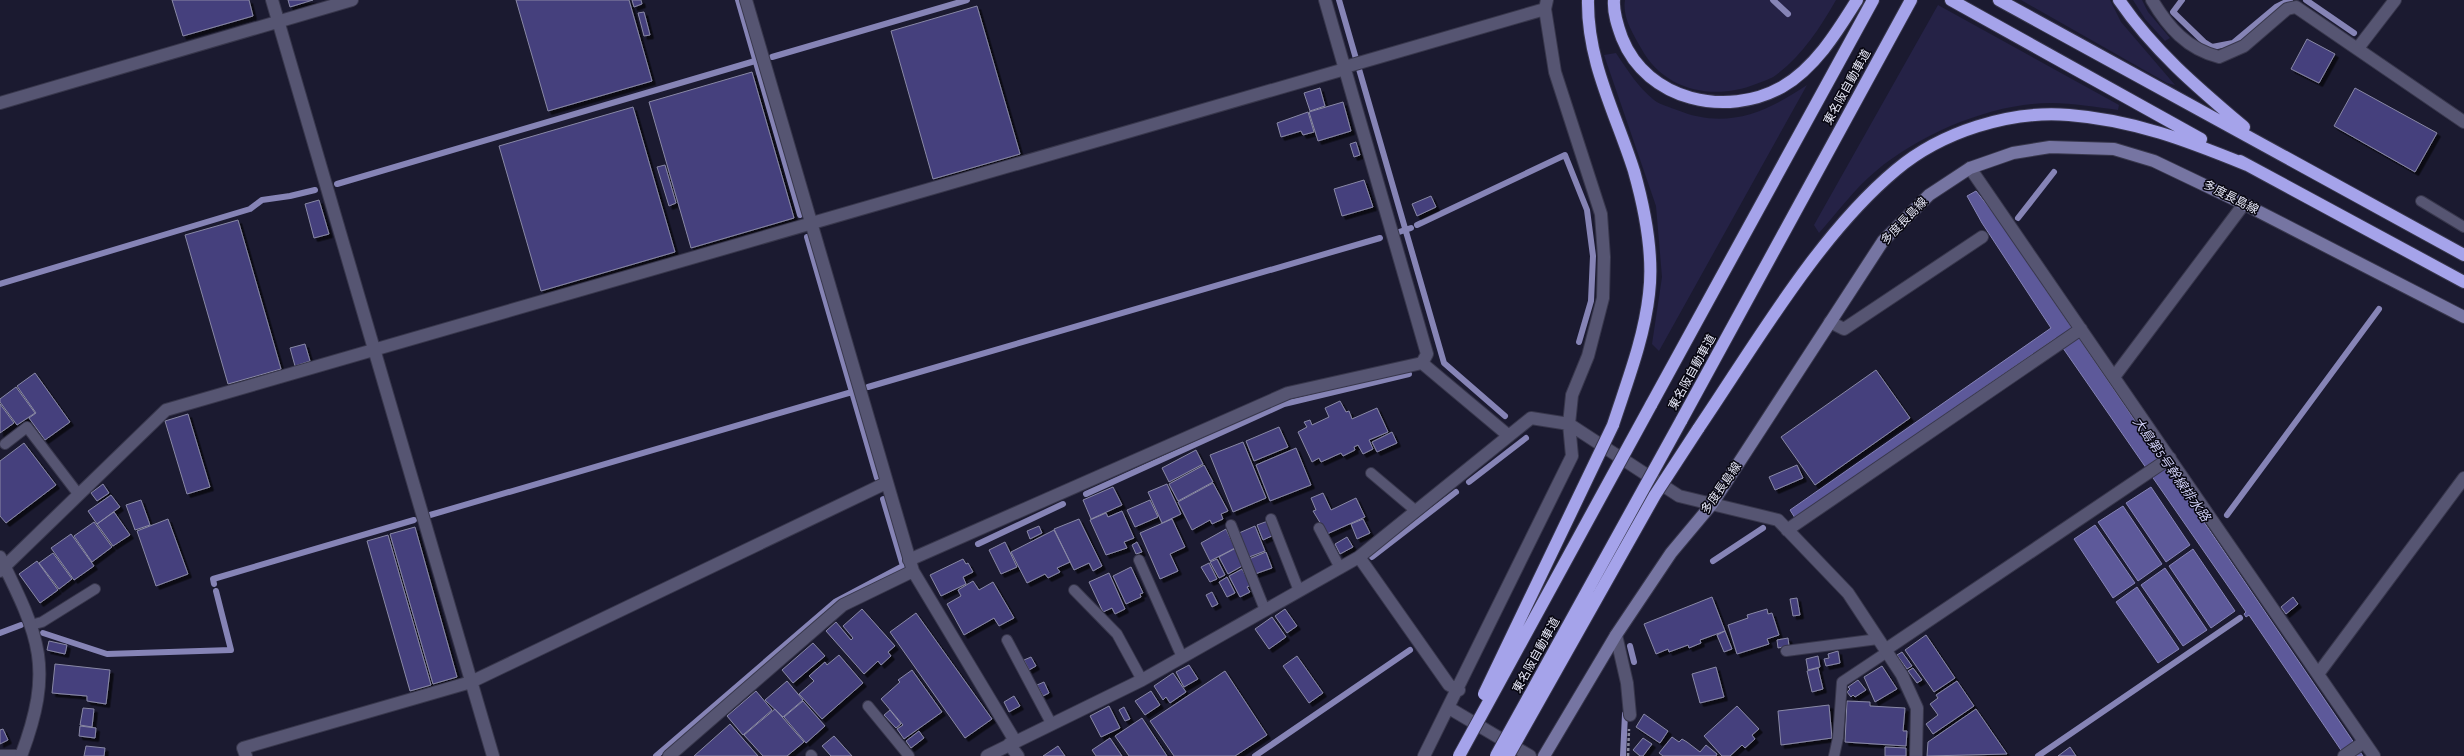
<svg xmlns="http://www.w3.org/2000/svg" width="2464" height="756" viewBox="0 0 2464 756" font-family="Karla,'Noto Sans JP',sans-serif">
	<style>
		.green { fill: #252246 }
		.water { fill: #5d599a; stroke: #8684b6 }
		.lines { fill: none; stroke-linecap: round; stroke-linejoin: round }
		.stream { stroke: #8684b6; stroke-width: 6 }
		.building { fill: #453f7d; stroke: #8989a6; filter: url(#shadow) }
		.lane-casing { stroke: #38374c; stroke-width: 12 }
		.street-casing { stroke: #38374c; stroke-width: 14 }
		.secondary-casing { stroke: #38374c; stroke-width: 14 }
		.highway-casing { stroke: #38374c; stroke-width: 14 }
		.path { stroke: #87879a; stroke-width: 2.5; stroke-dasharray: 3 2; stroke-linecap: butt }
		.lane { stroke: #565572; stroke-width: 10 }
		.street { stroke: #565572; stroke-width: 12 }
		.secondary { stroke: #7675a2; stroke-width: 12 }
		.highway { stroke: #a5a3ea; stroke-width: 12 }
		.highway-bridge-casing { stroke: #38374c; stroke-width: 14; stroke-linecap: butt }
		.highway-bridge { stroke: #a5a3ea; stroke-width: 12 }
		.labels { text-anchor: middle; stroke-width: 3; stroke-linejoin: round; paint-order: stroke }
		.street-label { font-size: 12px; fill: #e7e8f8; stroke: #070610 }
		.water-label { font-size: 13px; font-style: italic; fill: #cfcff6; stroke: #070610 }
	</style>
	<defs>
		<filter id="shadow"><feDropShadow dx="3.5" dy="3.5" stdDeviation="0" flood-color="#0009"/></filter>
	</defs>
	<rect width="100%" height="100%" fill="#1b1a30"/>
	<path class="green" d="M 1625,0 L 1836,0 C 1820,28 1802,56 1776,75 C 1771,79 1763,81 1756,84 C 1714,101 1664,91 1641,48 C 1633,34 1622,17 1625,0 Z
		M 2021,0 L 2110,0 L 2121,22 L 2175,85 L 2167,83 Z
		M 2133,0 L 2142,0 L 2148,12 L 2170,38 L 2165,41 L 2145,19 Z
		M 1938,5 L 2119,105 L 2118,110 C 2096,107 2073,103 2051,103 C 1993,103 1921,133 1876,171 C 1855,188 1837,213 1819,233 L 1814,225 Z
		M 1616,53 C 1628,71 1638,87 1654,100 C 1660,105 1670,107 1677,110 C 1726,130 1765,113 1807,85 L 1659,351 L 1652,344 L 1662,277 L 1656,206 L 1604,55 Z"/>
	<path class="water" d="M 1976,191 L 1996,216 L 2363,756 L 2345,756 L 2249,615 L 2246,617 L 2244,614 L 2246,612 L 2056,338 L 1795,518 L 1790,510 L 2051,328 L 1982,223 L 1967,196 Z
		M 2151,487 L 2190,545 L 2166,562 L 2126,503 Z
		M 2123,506 L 2162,564 L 2138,581 L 2098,522 Z
		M 2095,525 L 2135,583 L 2113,598 L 2074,539 Z
		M 2193,549 L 2235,611 L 2211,628 L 2169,566 Z
		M 2165,568 L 2207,630 L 2183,646 L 2141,585 Z
		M 2137,587 L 2179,649 L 2158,663 L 2116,602 Z"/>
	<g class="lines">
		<path class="stream" d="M 738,0 L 800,215
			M 1339,0 L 1444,363 L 1505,416
			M 1773,0 L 1788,14
			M 2182,0 L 2173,12 L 2204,42 L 2212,47 L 2233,43 L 2276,7 L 2290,0
			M 2306,0 L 2354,33
			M 772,57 L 967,0
			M 337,184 L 755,61
			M 2018,218 L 2054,172
			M 1417,225 L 1565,155 L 1587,210 L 1593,256 L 1591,301 L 1579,342
			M 1399,232 L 1411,228
			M 807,237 L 877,478
			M 0,284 L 250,209 L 262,200 L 290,196 L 315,190
			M 868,387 L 1380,238
			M 1469,482 L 1526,438
			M 1086,494 L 1284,404 L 1409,374
			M 430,515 L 852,392
			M 2227,515 L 2379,309
			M 978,544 L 1063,504
			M 1372,557 L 1456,492
			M 1713,561 L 1763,528
			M 214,584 L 213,579 L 414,520
			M 0,633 L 21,625
			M 43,633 L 107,654 L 231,650 L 216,591
			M 1630,646 L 1634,662
			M 656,756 L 835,602 L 903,566 L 883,499
			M 1255,756 L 1410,650
			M 1623,756 L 1625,714
			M 2038,756 L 2240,618"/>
	</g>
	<path class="building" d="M 172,0 L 249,0 L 253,16 L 183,36 Z
		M 288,0 L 313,0 L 290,7 Z
		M 516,0 L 629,0 L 652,81 L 548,111 Z
		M 632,0 L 641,0 L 642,4 L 634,7 Z
		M 977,6 L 1020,154 L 933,179 L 891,31 Z
		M 644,12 L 650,35 L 644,36 L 638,13 Z
		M 2307,39 L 2335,54 L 2319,83 L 2291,69 Z
		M 752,72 L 794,218 L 691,248 L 649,102 Z
		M 1320,88 L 1325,106 L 1310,111 L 1304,93 Z
		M 2355,88 L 2437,133 L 2415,172 L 2334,126 Z
		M 1343,102 L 1351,131 L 1318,141 L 1309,112 Z
		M 633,107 L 675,252 L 541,291 L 499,146 Z
		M 1308,112 L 1314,132 L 1303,135 L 1301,131 L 1281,137 L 1277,123 Z
		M 1356,142 L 1360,155 L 1354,157 L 1350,144 Z
		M 665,165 L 676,203 L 669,206 L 657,167 Z
		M 1364,180 L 1373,207 L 1342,216 L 1334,189 Z
		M 1431,196 L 1436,207 L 1417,216 L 1412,204 Z
		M 319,200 L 329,234 L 314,238 L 305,204 Z
		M 238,220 L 281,369 L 228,384 L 185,235 Z
		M 305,344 L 310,361 L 295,366 L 290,348 Z
		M 1876,370 L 1910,418 L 1815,485 L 1781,437 Z
		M 35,373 L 70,422 L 45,440 L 29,418 L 36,413 L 17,386 Z
		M 16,387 L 35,413 L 17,425 L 0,402 L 0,399 Z
		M 1340,401 L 1346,412 L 1349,411 L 1352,419 L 1377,408 L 1388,432 L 1369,440 L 1373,449 L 1363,454 L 1358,445 L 1354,447 L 1355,450 L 1343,456 L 1341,453 L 1321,462 L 1319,458 L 1312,462 L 1298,432 L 1307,427 L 1304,422 L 1310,420 L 1312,425 L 1329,417 L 1325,408 Z
		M 0,404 L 14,423 L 0,433 Z
		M 188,414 L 210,487 L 187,494 L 165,421 Z
		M 1279,427 L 1288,447 L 1254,461 L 1246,441 Z
		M 1392,432 L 1397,443 L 1377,452 L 1372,442 Z
		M 1243,442 L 1266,498 L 1233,512 L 1210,455 Z
		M 24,443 L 56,485 L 6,523 L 0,516 L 0,461 Z
		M 1296,448 L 1311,485 L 1270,501 L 1256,465 Z
		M 1196,450 L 1203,464 L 1169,482 L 1162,468 Z
		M 1204,465 L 1213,482 L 1178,501 L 1169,484 Z
		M 1797,465 L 1803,478 L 1775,490 L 1769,477 Z
		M 1213,483 L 1228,511 L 1221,514 L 1223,519 L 1212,524 L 1210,520 L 1192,530 L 1178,502 Z
		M 103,484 L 109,493 L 97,501 L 91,493 Z
		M 1167,484 L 1181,514 L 1162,523 L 1148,492 Z
		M 1113,487 L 1122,505 L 1091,519 L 1083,500 Z
		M 1323,493 L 1331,510 L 1356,498 L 1365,517 L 1327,534 L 1313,511 L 1316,510 L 1311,498 Z
		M 111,495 L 120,507 L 97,524 L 88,511 Z
		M 141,500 L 150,525 L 135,530 L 126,505 Z
		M 1150,500 L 1158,517 L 1135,527 L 1127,510 Z
		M 1122,511 L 1134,538 L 1124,542 L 1127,548 L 1106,555 L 1090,520 L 1106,513 L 1108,517 Z
		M 114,512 L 130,535 L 113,546 L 97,524 Z
		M 168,519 L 188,574 L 156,586 L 137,531 Z
		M 1079,519 L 1102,566 L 1093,571 L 1089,563 L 1074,570 L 1054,529 Z
		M 1172,519 L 1185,547 L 1170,554 L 1178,571 L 1160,579 L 1140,533 Z
		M 1363,519 L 1370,533 L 1357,539 L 1351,524 Z
		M 1268,521 L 1274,535 L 1263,540 L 1257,525 Z
		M 94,522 L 112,547 L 92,562 L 74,536 Z
		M 1039,526 L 1042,533 L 1030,539 L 1027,531 Z
		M 1255,526 L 1265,551 L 1249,557 L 1239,533 Z
		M 415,527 L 457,677 L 433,684 L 390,534 Z
		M 1226,529 L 1235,548 L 1210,561 L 1201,543 Z
		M 1054,530 L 1070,562 L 1057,568 L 1060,572 L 1048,578 L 1045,574 L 1027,583 L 1011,552 Z
		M 71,534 L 94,566 L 74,580 L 51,548 Z
		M 388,535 L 431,685 L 410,691 L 367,541 Z
		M 1347,537 L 1353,547 L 1340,554 L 1335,544 Z
		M 1005,542 L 1017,567 L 1001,574 L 989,550 Z
		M 1137,542 L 1142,552 L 1136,554 L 1132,545 Z
		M 1236,548 L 1244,565 L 1228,574 L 1219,557 Z
		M 1266,552 L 1272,568 L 1255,574 L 1249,559 Z
		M 53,553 L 72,579 L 59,589 L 39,563 Z
		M 963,559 L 966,564 L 968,563 L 973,572 L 963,577 L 966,584 L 941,596 L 930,575 Z
		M 1217,559 L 1225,575 L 1219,578 L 1210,562 Z
		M 37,561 L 58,590 L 40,603 L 19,574 Z
		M 1209,563 L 1217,579 L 1210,582 L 1201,567 Z
		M 1131,567 L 1143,593 L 1140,594 L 1141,597 L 1126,604 L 1113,576 Z
		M 1242,569 L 1251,585 L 1247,587 L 1250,592 L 1240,597 L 1229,576 Z
		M 1109,573 L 1125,609 L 1115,614 L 1112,608 L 1103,612 L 1089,582 Z
		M 1227,577 L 1235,593 L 1227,597 L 1219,582 Z
		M 973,581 L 979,590 L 993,582 L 1014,618 L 999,626 L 994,618 L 964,635 L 947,604 L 961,596 L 958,590 Z
		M 1212,592 L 1218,604 L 1212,607 L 1206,595 Z
		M 1712,597 L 1725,631 L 1700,640 L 1701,643 L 1689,648 L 1688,645 L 1669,652 L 1668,649 L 1656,654 L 1644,624 Z
		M 2293,597 L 2298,604 L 2286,614 L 2281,607 Z
		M 1797,598 L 1800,615 L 1793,616 L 1790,599 Z
		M 862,609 L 895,646 L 888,652 L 891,656 L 881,665 L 878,661 L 864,674 L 826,631 L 836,622 L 851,640 L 853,638 L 843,626 Z
		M 1285,609 L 1297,626 L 1287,633 L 1275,616 Z
		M 1767,609 L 1768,614 L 1772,613 L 1779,635 L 1767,639 L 1769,644 L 1737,654 L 1728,625 L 1748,618 L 1747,615 Z
		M 916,613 L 992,719 L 965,738 L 890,632 Z
		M 1272,617 L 1286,637 L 1269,649 L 1255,629 Z
		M 1725,631 L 1732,649 L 1724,652 L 1717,635 Z
		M 1926,635 L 1955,678 L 1934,692 L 1905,650 Z
		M 1788,638 L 1789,646 L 1778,648 L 1777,640 Z
		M 49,641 L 67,645 L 65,654 L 47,650 Z
		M 813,643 L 825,656 L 793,683 L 782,670 Z
		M 1838,651 L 1840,663 L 1826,666 L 1824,659 L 1829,658 L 1828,654 Z
		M 1902,652 L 1912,666 L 1907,669 L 1897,655 Z
		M 839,655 L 863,683 L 822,719 L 799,694 L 814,681 L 809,676 L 825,662 L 827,665 Z
		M 1297,656 L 1323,693 L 1309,703 L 1283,666 Z
		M 1818,656 L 1820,667 L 1808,670 L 1806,659 Z
		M 1031,657 L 1036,666 L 1029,670 L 1024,660 Z
		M 55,664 L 110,670 L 106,704 L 87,701 L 87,696 L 52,693 Z
		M 1189,665 L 1198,679 L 1184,687 L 1176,672 Z
		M 1882,666 L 1897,689 L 1875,702 L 1864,677 Z
		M 1716,667 L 1724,697 L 1700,703 L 1692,674 Z
		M 1818,668 L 1823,689 L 1812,692 L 1807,671 Z
		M 1913,668 L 1922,680 L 1917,683 L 1908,671 Z
		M 912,670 L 942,712 L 904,739 L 897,729 L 903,725 L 881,699 L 900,682 L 898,680 Z
		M 1225,671 L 1267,735 L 1235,756 L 1174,756 L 1150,721 Z
		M 1173,673 L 1186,692 L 1170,703 L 1166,697 L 1163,700 L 1154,686 Z
		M 1858,680 L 1866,690 L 1855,697 L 1853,695 L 1851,697 L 1847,692 L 1850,689 L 1848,687 Z
		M 787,681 L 803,700 L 783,717 L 765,700 Z
		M 1957,681 L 1974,706 L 1933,734 L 1926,724 L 1938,715 L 1930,704 L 1938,698 L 1936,695 Z
		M 1044,682 L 1049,693 L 1043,696 L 1037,685 Z
		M 756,691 L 772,710 L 743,735 L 727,716 Z
		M 1151,691 L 1160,705 L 1145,715 L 1135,701 Z
		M 1014,696 L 1020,706 L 1009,712 L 1004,702 Z
		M 803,701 L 825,726 L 806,743 L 784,717 Z
		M 1847,701 L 1870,702 L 1870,706 L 1905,708 L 1903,731 L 1907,731 L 1906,746 L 1845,742 Z
		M 1829,705 L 1832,738 L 1781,745 L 1778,711 Z
		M 1109,706 L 1120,728 L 1101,737 L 1090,716 Z
		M 1737,706 L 1759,729 L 1752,735 L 1755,739 L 1745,748 L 1742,745 L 1730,756 L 1722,756 L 1704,736 Z
		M 1124,707 L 1130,719 L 1125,721 L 1119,710 Z
		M 83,708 L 94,709 L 92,727 L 80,725 Z
		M 775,709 L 804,742 L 787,756 L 763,756 L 744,735 Z
		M 1976,709 L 2007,754 L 1927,756 L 1928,742 Z
		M 890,710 L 901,724 L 896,728 L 884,715 Z
		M 1644,714 L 1668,731 L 1660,743 L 1636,727 Z
		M 1142,718 L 1167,756 L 1129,756 L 1115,736 Z
		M 730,724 L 758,756 L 694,756 Z
		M 80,726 L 96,728 L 95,738 L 79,736 Z
		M 3,729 L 8,740 L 0,744 L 0,730 Z
		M 919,731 L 924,738 L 911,748 L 906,741 Z
		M 834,736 L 852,756 L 831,756 L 822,746 Z
		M 1672,737 L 1679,742 L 1682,739 L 1687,742 L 1700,752 L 1706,745 L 1717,754 L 1716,756 L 1663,756 L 1659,753 Z
		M 1110,738 L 1122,756 L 1096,756 L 1092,750 Z
		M 1643,738 L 1652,744 L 1643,756 L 1640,756 L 1633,750 Z
		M 86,746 L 105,748 L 104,756 L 84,756 Z
		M 1058,746 L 1065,756 L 1043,756 Z
		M 1885,747 L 1906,748 L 1906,756 L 1885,756 Z
		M 2070,747 L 2076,756 L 2058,756 Z"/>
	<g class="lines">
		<g class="lane-casing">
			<path id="lane" d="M 2421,201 L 2464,227
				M 5,444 L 27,427 L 79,495
				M 1371,473 L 1416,511
				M 1271,519 L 1299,591
				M 1231,525 L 1265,610
				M 1319,528 L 1340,568
				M 1139,560 L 1182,657
				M 1074,590 L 1117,634 L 1142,680
				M 31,625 L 42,622 L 95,589
				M 1007,640 L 1051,723
				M 1786,651 L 1878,639
				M 868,706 L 909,756
				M 0,755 L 22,755
				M 811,755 L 812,756
				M 1834,756 L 1838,738 L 1842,682 L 1887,652"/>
		</g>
		<g class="street-casing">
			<path id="street" d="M 272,0 L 493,756
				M 746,0 L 913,571 L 1015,741
				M 1325,0 L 1427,354 L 1422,363
				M 2152,0 C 2168,27 2187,49 2219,57 L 2244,46 L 2287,9 L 2296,7 L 2464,122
				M 2358,48 L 2395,0
				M 1345,67 L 1545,9
				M 0,103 L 352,0
				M 1970,168 L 2374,756
				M 1830,322 L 1844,329 L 1982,237
				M 2114,377 L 2244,204
				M 1787,530 L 2081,329
				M 0,557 C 40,638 54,668 21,756
				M 1359,557 L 1449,685 L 1459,690
				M 909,560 L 1288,393 L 1422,363 L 1509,436
				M 0,571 L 166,410 L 1345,69
				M 1616,635 L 1627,683 L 1630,715
				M 1885,650 L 2170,458
				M 2318,674 L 2464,478
				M 1449,708 L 1530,756
				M 1009,744 L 1018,756
				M 246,756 L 243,748 L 471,682 L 886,483
				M 669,756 L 843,605 L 913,571
				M 987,756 L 1142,680 L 1359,557 L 1531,418 L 1569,424 L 1679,496 L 1778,520 L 1848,593 L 1902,675 L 1917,708 L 1916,756
				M 1424,756 L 1572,456 L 1569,424 L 1572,395 L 1588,356 L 1603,298 L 1604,257 L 1601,214 L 1555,72 L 1545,9 L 1547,0
				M 2344,756 L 2364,742"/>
		</g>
		<g class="secondary-casing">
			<path id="secondary" d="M 1544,756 L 1616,635 L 1671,553 L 1712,504 L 1883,241 L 1929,195 L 1970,168 L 2013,153 L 2050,147 L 2114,149 L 2154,161 L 2244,204 L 2464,317"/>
		</g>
		<g class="highway-casing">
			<path id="highway" d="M 1588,0 C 1587,62 1616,114 1634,171 C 1645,210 1654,254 1649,294 C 1644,339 1627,382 1613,425
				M 1614,0 C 1613,13 1618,27 1622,38 C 1647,101 1727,118 1782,87 C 1815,68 1837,32 1857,0
				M 1951,0 L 2201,139
				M 1999,0 L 2464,255
				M 2119,0 C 2153,50 2198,88 2244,127
				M 2240,161 L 2464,282
				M 1651,405 L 1873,0
				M 1681,421 L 1911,0
				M 1698,429 C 1755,345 1818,235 1896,170 C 1941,132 2010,110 2069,115 C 2134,120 2188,141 2247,165"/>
		</g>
		<path class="path" d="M 1628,756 L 1629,729"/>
		<use href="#lane" class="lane"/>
		<use href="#street" class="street"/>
		<use href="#secondary" class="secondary"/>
		<use href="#highway" class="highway"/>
		<g class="highway-bridge-casing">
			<path id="highway-bridge" d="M 1484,694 L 1613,425
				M 1459,756 L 1651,405
				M 1496,756 L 1681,421
				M 1508,756 L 1655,495 L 1698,429"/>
		</g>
		<use href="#highway-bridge" class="highway-bridge"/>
	</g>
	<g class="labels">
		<g class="street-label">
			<text transform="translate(1847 87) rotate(-61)" y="4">東名阪自動車道</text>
			<text transform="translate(2231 197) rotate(27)" y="4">多度長島線</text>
			<text transform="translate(1904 221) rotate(-46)" y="4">多度長島線</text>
			<text transform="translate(1692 372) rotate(-61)" y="4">東名阪自動車道</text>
			<text transform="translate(1721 488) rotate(-55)" y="4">多度長島線</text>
			<text transform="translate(1536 655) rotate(-61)" y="4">東名阪自動車道</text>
		</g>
		<g class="water-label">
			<text transform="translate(2172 469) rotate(55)" y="5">大島第5号幹線排水路</text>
		</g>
	</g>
</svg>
